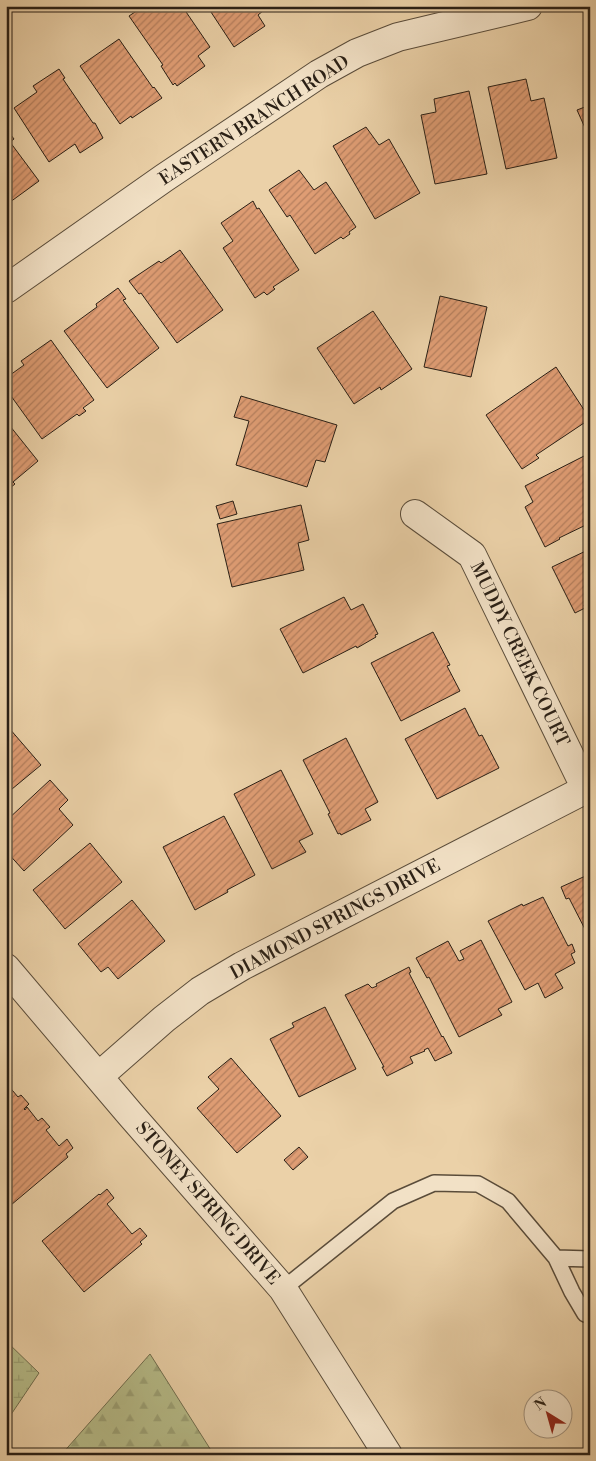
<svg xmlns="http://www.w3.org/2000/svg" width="596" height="1461" viewBox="0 0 596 1461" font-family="'Libre Bodoni',serif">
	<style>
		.forest { fill: url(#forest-firs); stroke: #706e4f }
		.wetland { fill: url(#wetland-marsh); stroke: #706e4f }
		.building { fill: url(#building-hatch); stroke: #291f15 }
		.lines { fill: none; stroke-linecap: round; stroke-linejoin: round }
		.lane-casing { stroke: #5a4c3a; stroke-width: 18 }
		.street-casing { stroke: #5a4c3a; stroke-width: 30 }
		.lane { stroke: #f2e1c6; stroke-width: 15 }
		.street { stroke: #f2e1c6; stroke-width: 28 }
		.labels { text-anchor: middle; stroke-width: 4; stroke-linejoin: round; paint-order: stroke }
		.street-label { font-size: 18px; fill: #291f15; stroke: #f2e1c6 }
	</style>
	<defs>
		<pattern id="forest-firs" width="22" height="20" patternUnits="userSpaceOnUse" patternTransform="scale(1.25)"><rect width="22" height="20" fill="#b6bc89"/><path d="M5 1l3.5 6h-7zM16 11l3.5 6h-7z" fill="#9ca175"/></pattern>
		<pattern id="wetland-marsh" width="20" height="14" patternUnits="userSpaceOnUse" patternTransform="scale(1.25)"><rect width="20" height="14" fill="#b6bc89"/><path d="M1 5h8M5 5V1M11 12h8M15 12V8" fill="none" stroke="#9ca175"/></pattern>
		<pattern id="building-hatch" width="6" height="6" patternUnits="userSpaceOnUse" patternTransform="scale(1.25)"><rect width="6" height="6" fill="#df9d74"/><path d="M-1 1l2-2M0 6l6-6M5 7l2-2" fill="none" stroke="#b57f5e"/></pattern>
	</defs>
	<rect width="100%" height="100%" fill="#ebd1a8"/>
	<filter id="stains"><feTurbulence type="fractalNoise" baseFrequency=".004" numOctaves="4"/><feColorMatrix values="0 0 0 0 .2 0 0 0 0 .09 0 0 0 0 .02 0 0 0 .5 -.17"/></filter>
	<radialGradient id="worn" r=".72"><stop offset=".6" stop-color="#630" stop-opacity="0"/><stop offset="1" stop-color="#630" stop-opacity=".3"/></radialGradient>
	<path class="forest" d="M 150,1354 L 214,1455 L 61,1455 Z"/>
	<path class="wetland" d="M 6,1341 L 39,1373 L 6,1422 Z"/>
	<path class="building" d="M 144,6 L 182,6 L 210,47 L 198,56 L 205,66 L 177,86 L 175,83 L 173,85 L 161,66 L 163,65 L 129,16 Z
		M 207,6 L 269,6 L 258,15 L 265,26 L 234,47 Z
		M 119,39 L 153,88 L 154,87 L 162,98 L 132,118 L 131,116 L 120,124 L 80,66 Z
		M 59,69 L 65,78 L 63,79 L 93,123 L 95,123 L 103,138 L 80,153 L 75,144 L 49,162 L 14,108 L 37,92 L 33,86 Z
		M 526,79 L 531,101 L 544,98 L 557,158 L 506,169 L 488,87 Z
		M 469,91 L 487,174 L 435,184 L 421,115 L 436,112 L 434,99 Z
		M 590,105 L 590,139 L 577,110 Z
		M 366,127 L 379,145 L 389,139 L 420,193 L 375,219 L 333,146 Z
		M 8,131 L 14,139 L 10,142 L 39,181 L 6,205 L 6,133 Z
		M 299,170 L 314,190 L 326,182 L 356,227 L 349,232 L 350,234 L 343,239 L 341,237 L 315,254 L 290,215 L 287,217 L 269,190 Z
		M 253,201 L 257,209 L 259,208 L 299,270 L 273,287 L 275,289 L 267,295 L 264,292 L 255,298 L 223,248 L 233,241 L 221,223 Z
		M 180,250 L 223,310 L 177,343 L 141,293 L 139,294 L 129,281 L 159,261 L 161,263 Z
		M 118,288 L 126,299 L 123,300 L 159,348 L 107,388 L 64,331 L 97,307 L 96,304 Z
		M 440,296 L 487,307 L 471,377 L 424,367 Z
		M 373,311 L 412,369 L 381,390 L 380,387 L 354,404 L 317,348 Z
		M 51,340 L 94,400 L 83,408 L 86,411 L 79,416 L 77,414 L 42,439 L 6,389 L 6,378 L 24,365 L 21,361 Z
		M 556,367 L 590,419 L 536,455 L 539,458 L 522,469 L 486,415 Z
		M 241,396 L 337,425 L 325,462 L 316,460 L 307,487 L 236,465 L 249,421 L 234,417 Z
		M 6,421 L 38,461 L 13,482 L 15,484 L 6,491 Z
		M 590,453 L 590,523 L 559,538 L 560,539 L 545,547 L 525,507 L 533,502 L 525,486 Z
		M 233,501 L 237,514 L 220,519 L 216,506 Z
		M 301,505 L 309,540 L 298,543 L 304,570 L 232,587 L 217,524 Z
		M 590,549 L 590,603 L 584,605 L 585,608 L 575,613 L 552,567 Z
		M 344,597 L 351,610 L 363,604 L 378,634 L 375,635 L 376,637 L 357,648 L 356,646 L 303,673 L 280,629 Z
		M 433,632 L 450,665 L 447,666 L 460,691 L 401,721 L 371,663 Z
		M 465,708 L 479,736 L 482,735 L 499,768 L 437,799 L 405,739 Z
		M 9,728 L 41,765 L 6,794 L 6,730 Z
		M 346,738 L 378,802 L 365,809 L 371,820 L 341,835 L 340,833 L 338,834 L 328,814 L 330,813 L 303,760 Z
		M 281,770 L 313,834 L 299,841 L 306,852 L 272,869 L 234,794 Z
		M 50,780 L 68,800 L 59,809 L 73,825 L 24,871 L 6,851 L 6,821 Z
		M 224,816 L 255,875 L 227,890 L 228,892 L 195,910 L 163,847 Z
		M 90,843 L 122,882 L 65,929 L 33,890 Z
		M 590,874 L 590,939 L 569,898 L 566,899 L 561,887 Z
		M 543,897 L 568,946 L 572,944 L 575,952 L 571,954 L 575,963 L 555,974 L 563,988 L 545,998 L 538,983 L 525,990 L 488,921 L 522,904 L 523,906 Z
		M 132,900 L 165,941 L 118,979 L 108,967 L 101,972 L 78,944 Z
		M 481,940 L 512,1002 L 498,1009 L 502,1015 L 459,1037 L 429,977 L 427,978 L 416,958 L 448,941 L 459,961 L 464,959 L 460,951 Z
		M 409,967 L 411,972 L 409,973 L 442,1037 L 443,1036 L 452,1053 L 435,1061 L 428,1048 L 424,1050 L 425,1051 L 410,1057 L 413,1063 L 387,1076 L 382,1067 L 384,1067 L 345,995 L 368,984 L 372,988 L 377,986 L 376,984 Z
		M 325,1007 L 356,1069 L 299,1097 L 270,1039 L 294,1027 L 292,1023 Z
		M 231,1058 L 281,1116 L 237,1153 L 197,1108 L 219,1089 L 208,1077 Z
		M 6,1069 L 12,1076 L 6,1081 Z
		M 6,1084 L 7,1084 L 18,1097 L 21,1095 L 29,1104 L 24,1109 L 25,1110 L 27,1107 L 38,1121 L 42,1118 L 50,1127 L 46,1130 L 59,1146 L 67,1139 L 73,1148 L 66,1154 L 68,1157 L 11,1205 L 6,1199 Z
		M 299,1147 L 308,1157 L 293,1170 L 284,1160 Z
		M 107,1189 L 114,1198 L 107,1204 L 132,1234 L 140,1228 L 147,1236 L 140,1242 L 142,1244 L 84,1292 L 42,1241 L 99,1194 L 100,1195 Z"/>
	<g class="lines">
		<g class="lane-casing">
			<path id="lane" d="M 556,1258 L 572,1292 L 585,1314
				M 283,1289 L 393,1201 L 434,1183 L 478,1184 L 508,1201 L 556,1258 L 590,1259"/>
		</g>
		<g class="street-casing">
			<path id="street" d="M 6,289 L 164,178 L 319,74 L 357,53 L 398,37 L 528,6
				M 415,514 L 472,555 L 586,789
				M 6,968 L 130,1114 L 283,1289 L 388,1455
				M 99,1076 L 164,1019 L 200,991 L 242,966 L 590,787"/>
		</g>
		<use href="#lane" class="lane"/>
		<use href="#street" class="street"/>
	</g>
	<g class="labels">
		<g class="street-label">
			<text transform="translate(254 120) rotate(-33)" y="6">EASTERN BRANCH ROAD</text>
			<text transform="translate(520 654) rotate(64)" y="6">MUDDY CREEK COURT</text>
			<text transform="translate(335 919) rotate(-28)" y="6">DIAMOND SPRINGS DRIVE</text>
			<text transform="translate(208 1203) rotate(49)" y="6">STONEY SPRING DRIVE</text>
		</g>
	</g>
	<rect width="596" height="1461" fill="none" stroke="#ebd1a8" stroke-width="25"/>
	<rect x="8" y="8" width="581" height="1446" fill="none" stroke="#291f15" stroke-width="2.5"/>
	<rect x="12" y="12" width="571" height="1436" fill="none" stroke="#291f15"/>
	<g transform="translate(548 1414) rotate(323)"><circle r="24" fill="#f2e1c6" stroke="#a2937f"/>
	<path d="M0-4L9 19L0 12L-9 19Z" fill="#8f2418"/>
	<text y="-8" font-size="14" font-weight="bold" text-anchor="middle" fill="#291f15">N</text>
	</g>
	<rect width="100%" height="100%" filter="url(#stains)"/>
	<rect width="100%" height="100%" fill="url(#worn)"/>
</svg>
